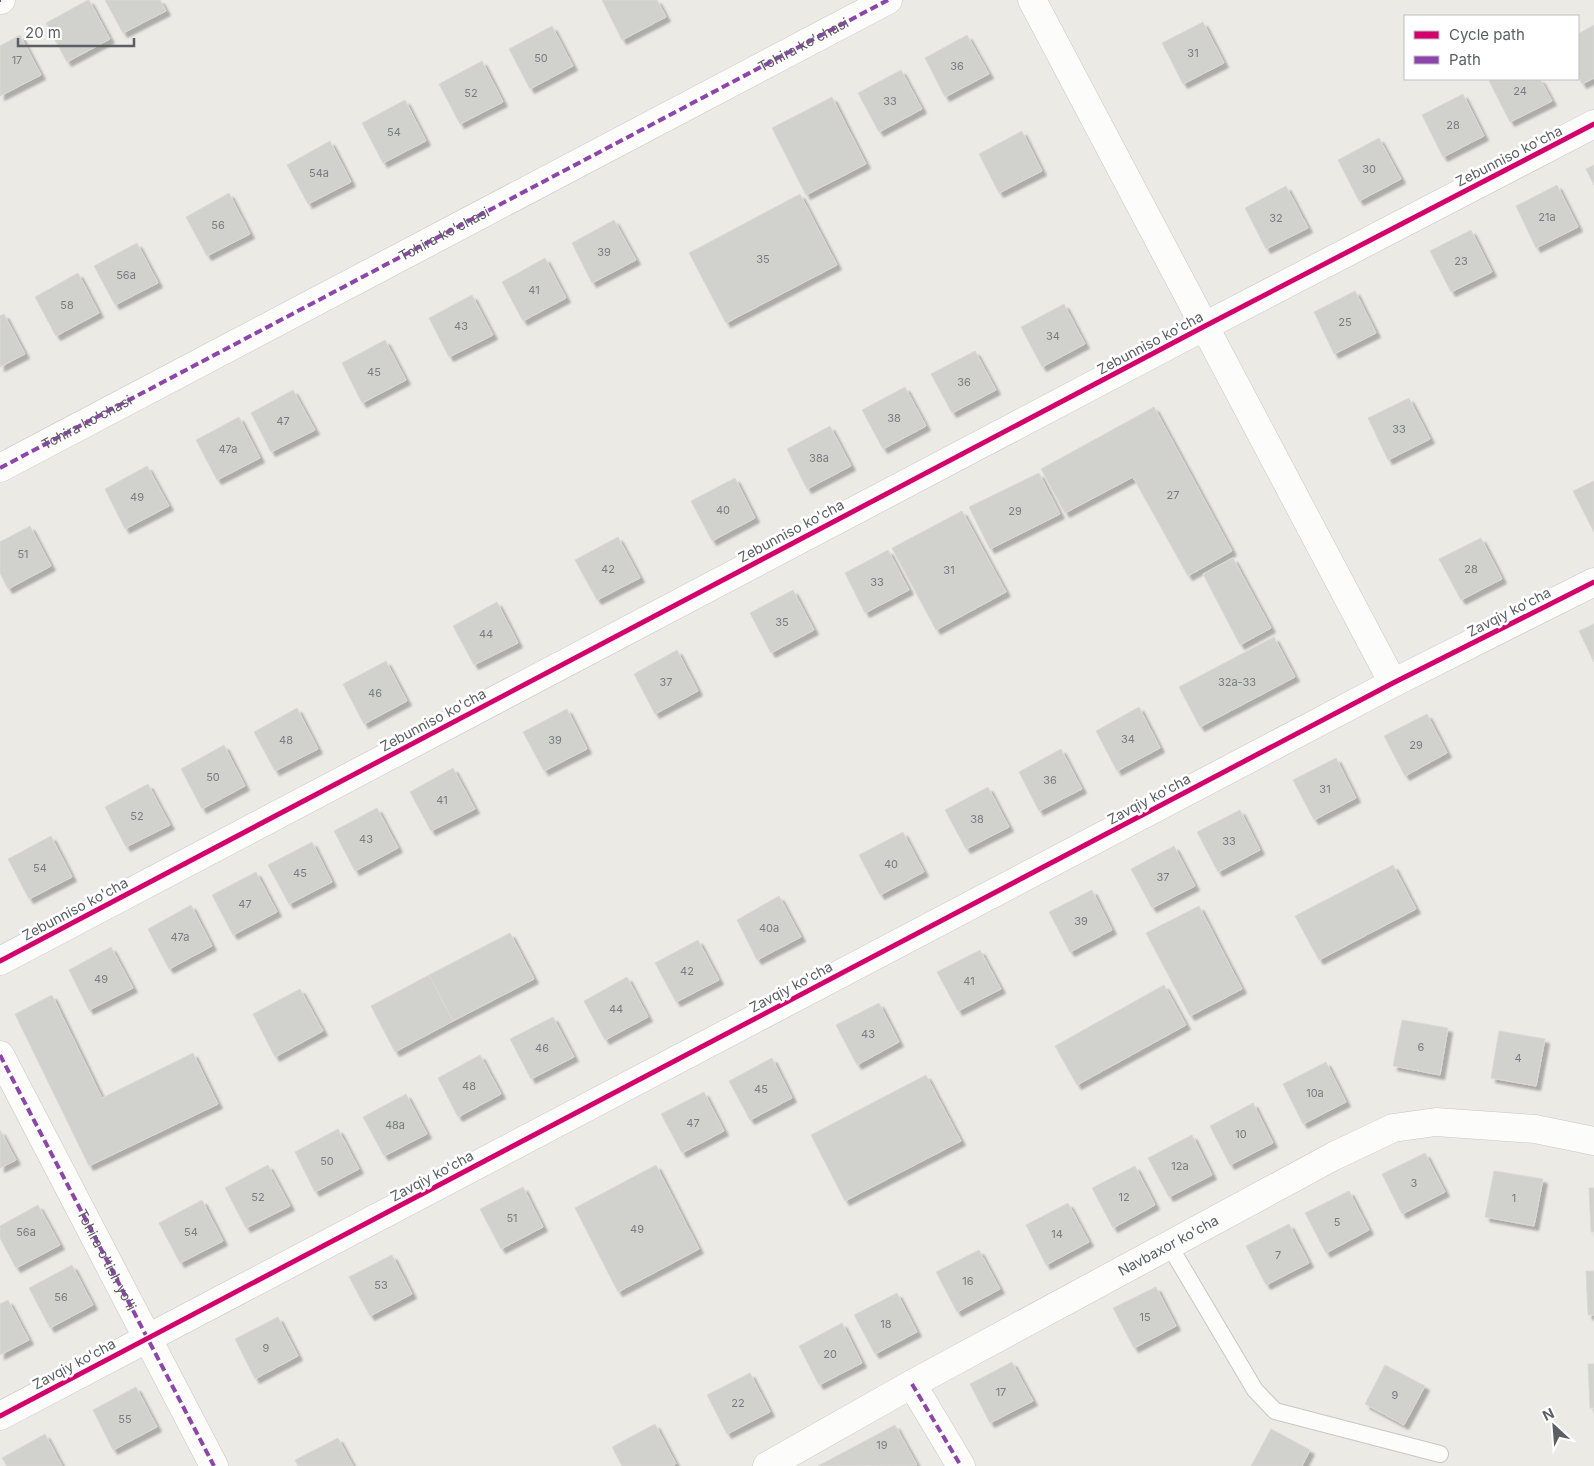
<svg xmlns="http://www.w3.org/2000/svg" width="1594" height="1466" viewBox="0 0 1594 1466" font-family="Inter,sans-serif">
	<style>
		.building { fill: #d1d1ce; stroke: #dad9d4; filter: url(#shadow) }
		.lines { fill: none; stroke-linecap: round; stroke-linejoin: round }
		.lane-casing { stroke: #c7c7c6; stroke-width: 18 }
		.street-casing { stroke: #c7c7c6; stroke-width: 29 }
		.lane { stroke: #fcfcfb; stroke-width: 16 }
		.street { stroke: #fcfcfb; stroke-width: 28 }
		.quiet { stroke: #8e44ad; stroke-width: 4; stroke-dasharray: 8 4; stroke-linecap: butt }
		.cycleway-casing { stroke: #fff; stroke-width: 8 }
		.cycleway { stroke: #d6006c; stroke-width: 5 }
		.labels { text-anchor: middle; stroke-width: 5; stroke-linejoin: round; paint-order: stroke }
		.number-label { font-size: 11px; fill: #7a7c7f }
		.street-label { font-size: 14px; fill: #5b5e63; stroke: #fff }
	</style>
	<defs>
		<filter id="shadow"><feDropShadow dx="4.5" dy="4.5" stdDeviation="1" flood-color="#0004"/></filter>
	</defs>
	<rect width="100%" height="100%" fill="#ebeae5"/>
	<path class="building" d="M 88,0 L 89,0 L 110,39 L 67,62 L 46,23 Z
		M 105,0 L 160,0 L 166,11 L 123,33 Z
		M 602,0 L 657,0 L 666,17 L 622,40 Z
		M 1203,22 L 1224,63 L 1183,84 L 1162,43 Z
		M 1594,25 L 1594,78 L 1582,84 L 1578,76 L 1578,34 Z
		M 552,26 L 573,66 L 530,89 L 509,49 Z
		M 20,35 L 41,75 L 0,96 L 0,46 Z
		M 967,35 L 989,74 L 945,97 L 925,58 Z
		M 482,61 L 503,102 L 460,124 L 439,84 Z
		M 901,70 L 922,109 L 879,132 L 858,93 Z
		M 1492,79 L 1540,79 L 1552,101 L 1510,122 L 1489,81 Z
		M 1463,94 L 1484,136 L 1443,157 L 1422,115 Z
		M 832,97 L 866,164 L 806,195 L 772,128 Z
		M 405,100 L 426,141 L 383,163 L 362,123 Z
		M 1022,131 L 1042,171 L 999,193 L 979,154 Z
		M 1379,138 L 1401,179 L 1359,201 L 1338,160 Z
		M 330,141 L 351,182 L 308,204 L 287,165 Z
		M 1594,165 L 1594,185 L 1586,169 Z
		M 1557,185 L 1578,227 L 1536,248 L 1516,206 Z
		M 1286,186 L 1308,228 L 1266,249 L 1245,208 Z
		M 229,193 L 250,234 L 207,256 L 186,217 Z
		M 800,194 L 837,265 L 726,323 L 689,253 Z
		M 614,220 L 636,260 L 592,283 L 572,243 Z
		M 1471,230 L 1492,272 L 1451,292 L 1430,251 Z
		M 137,243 L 158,283 L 115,305 L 94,266 Z
		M 545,258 L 566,298 L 523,321 L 502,282 Z
		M 78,273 L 99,313 L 56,336 L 35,297 Z
		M 1355,291 L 1376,333 L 1334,354 L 1314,312 Z
		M 472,295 L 493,335 L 449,357 L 429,318 Z
		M 1064,304 L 1085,344 L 1042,367 L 1021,327 Z
		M 4,314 L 25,354 L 0,367 L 0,316 Z
		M 385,340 L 406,380 L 362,403 L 342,363 Z
		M 975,351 L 996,390 L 952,413 L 931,374 Z
		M 905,387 L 926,426 L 883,449 L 862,410 Z
		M 293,390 L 315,430 L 271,452 L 251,413 Z
		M 1409,398 L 1430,439 L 1388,460 L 1368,418 Z
		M 1154,407 L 1232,551 L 1188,576 L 1133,477 L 1065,513 L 1041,469 Z
		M 239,417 L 260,458 L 217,480 L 196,440 Z
		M 830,426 L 851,466 L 807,489 L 787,449 Z
		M 147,466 L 169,506 L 125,529 L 105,489 Z
		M 1039,473 L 1060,514 L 990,549 L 969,507 Z
		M 735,478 L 755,518 L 712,541 L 691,501 Z
		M 1594,481 L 1594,532 L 1573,491 Z
		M 962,511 L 1006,592 L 936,630 L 892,548 Z
		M 30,526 L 51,566 L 8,589 L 0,573 L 0,542 Z
		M 618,537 L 640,578 L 597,600 L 575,560 Z
		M 1481,538 L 1502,579 L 1461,600 L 1439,559 Z
		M 888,550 L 909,590 L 865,613 L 845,573 Z
		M 1233,558 L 1271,628 L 1240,645 L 1203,574 Z
		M 793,590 L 814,630 L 771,653 L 750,613 Z
		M 497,602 L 518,643 L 474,665 L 453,626 Z
		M 1594,624 L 1594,662 L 1579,631 Z
		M 1274,637 L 1295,677 L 1200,727 L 1179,687 Z
		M 677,650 L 698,691 L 655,714 L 634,674 Z
		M 386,661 L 407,701 L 364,724 L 343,684 Z
		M 1139,707 L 1160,748 L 1117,771 L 1096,731 Z
		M 297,708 L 318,749 L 275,771 L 254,732 Z
		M 567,709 L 587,749 L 544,771 L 523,732 Z
		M 1427,714 L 1447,753 L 1405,776 L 1384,736 Z
		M 224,745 L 245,786 L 202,809 L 181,769 Z
		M 1061,749 L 1082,789 L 1039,811 L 1019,772 Z
		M 1336,758 L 1356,798 L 1314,820 L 1293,780 Z
		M 453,768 L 475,809 L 431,831 L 410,792 Z
		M 148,784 L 170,825 L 126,847 L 105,807 Z
		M 988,787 L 1009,827 L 966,849 L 945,810 Z
		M 377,808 L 398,848 L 355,871 L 334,831 Z
		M 1240,810 L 1260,850 L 1218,872 L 1197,832 Z
		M 903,832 L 924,872 L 880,895 L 859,855 Z
		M 51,836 L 72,877 L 29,899 L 8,859 Z
		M 312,842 L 332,882 L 289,904 L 268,865 Z
		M 1174,846 L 1195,886 L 1152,908 L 1131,869 Z
		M 1393,865 L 1416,909 L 1319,960 L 1295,916 Z
		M 256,872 L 277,912 L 233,935 L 212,895 Z
		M 1092,890 L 1112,930 L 1070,952 L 1049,912 Z
		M 779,896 L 801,937 L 757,960 L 737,920 Z
		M 191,905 L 212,946 L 169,969 L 148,929 Z
		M 1199,906 L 1242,989 L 1190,1016 L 1146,933 Z
		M 510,933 L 534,979 L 453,1021 L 429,975 Z
		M 698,940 L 719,980 L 676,1002 L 655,963 Z
		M 111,947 L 133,988 L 89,1010 L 69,970 Z
		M 980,950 L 1001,989 L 958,1011 L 937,972 Z
		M 429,975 L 453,1021 L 395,1052 L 371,1006 Z
		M 627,977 L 648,1017 L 605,1040 L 584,1001 Z
		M 1164,985 L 1186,1025 L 1077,1085 L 1055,1046 Z
		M 300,989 L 323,1031 L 275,1057 L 253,1014 Z
		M 52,995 L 102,1098 L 193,1053 L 218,1104 L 89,1166 L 15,1014 Z
		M 879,1003 L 899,1042 L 857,1065 L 836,1025 Z
		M 553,1017 L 574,1057 L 531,1079 L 510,1039 Z
		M 1402,1020 L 1448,1028 L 1440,1075 L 1393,1066 Z
		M 1499,1031 L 1545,1039 L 1536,1086 L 1491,1078 Z
		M 480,1055 L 501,1094 L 458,1117 L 438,1078 Z
		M 772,1058 L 792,1098 L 750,1120 L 729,1081 Z
		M 1326,1062 L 1346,1102 L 1303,1124 L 1283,1084 Z
		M 926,1075 L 961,1141 L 845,1201 L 811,1135 Z
		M 704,1092 L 724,1131 L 682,1153 L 661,1114 Z
		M 406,1094 L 427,1134 L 384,1156 L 363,1117 Z
		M 1253,1103 L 1273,1143 L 1230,1165 L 1210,1126 Z
		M 338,1129 L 359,1169 L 315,1192 L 295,1152 Z
		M 0,1130 L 16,1160 L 0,1168 Z
		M 1192,1135 L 1212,1175 L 1169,1197 L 1148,1158 Z
		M 1425,1153 L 1445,1192 L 1402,1214 L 1382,1174 Z
		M 268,1165 L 290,1206 L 246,1228 L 225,1188 Z
		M 656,1165 L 699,1249 L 618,1292 L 575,1208 Z
		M 1135,1166 L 1155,1205 L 1113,1228 L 1092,1188 Z
		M 1494,1171 L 1543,1179 L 1534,1226 L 1485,1217 Z
		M 523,1187 L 543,1227 L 501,1249 L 480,1209 Z
		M 1589,1188 L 1594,1188 L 1594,1232 L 1591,1232 Z
		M 1349,1191 L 1369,1230 L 1326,1253 L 1305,1213 Z
		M 202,1200 L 223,1241 L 180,1263 L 159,1223 Z
		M 1068,1203 L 1089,1242 L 1046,1265 L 1026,1225 Z
		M 38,1205 L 60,1245 L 16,1268 L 0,1238 L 0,1226 Z
		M 1289,1224 L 1309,1263 L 1266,1285 L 1246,1246 Z
		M 979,1250 L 1000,1289 L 957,1312 L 936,1272 Z
		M 392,1255 L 412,1294 L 370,1316 L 349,1277 Z
		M 72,1265 L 93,1305 L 50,1328 L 29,1288 Z
		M 1586,1271 L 1594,1271 L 1594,1315 L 1588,1315 Z
		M 1156,1287 L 1176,1326 L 1134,1348 L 1113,1308 Z
		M 897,1293 L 917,1332 L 875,1354 L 854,1315 Z
		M 8,1300 L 29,1340 L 0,1355 L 0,1304 Z
		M 278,1317 L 298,1356 L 255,1379 L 235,1339 Z
		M 842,1323 L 862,1363 L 819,1385 L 799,1346 Z
		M 1012,1362 L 1033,1401 L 990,1423 L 970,1384 Z
		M 1588,1364 L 1594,1364 L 1594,1408 L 1590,1408 Z
		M 1385,1365 L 1425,1386 L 1404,1425 L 1365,1404 Z
		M 750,1373 L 770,1412 L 727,1434 L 707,1395 Z
		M 136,1387 L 157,1427 L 113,1450 L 93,1410 Z
		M 655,1424 L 676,1464 L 671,1466 L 622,1466 L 612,1447 Z
		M 895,1425 L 917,1465 L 818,1466 Z
		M 1271,1429 L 1310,1450 L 1302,1466 L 1251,1466 Z
		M 45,1434 L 62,1466 L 7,1466 L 2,1458 Z
		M 338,1438 L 353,1466 L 298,1466 L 295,1460 Z"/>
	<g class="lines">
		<g class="lane-casing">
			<path id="lane" d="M 1169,1245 L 1255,1390 L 1275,1411 L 1440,1454"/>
		</g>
		<g class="street-casing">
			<g id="street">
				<path d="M 0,0 L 1,0"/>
				<path d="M 1032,0 L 1393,683"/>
				<path id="s1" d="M 0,468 L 888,0"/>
				<path d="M 0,961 L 1205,326 L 1594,124"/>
				<path id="s2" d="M 0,1055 L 214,1466"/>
				<path d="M 912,1384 L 961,1466"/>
				<path d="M 0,1416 L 1393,683 L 1594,582"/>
				<path id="s3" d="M 767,1466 L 912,1384 L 1334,1156 L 1393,1128 L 1436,1122 L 1535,1129 L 1594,1141"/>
			</g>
		</g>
		<use href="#lane" class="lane"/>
		<use href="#street" class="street"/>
		<path class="quiet" d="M 0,0 L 1,0
			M 0,468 L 888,0
			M 0,1055 L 214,1466
			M 912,1384 L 961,1466"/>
		<g class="cycleway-casing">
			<path id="cycleway" d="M 0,961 L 1205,326 L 1594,124
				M 0,1416 L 1393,683 L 1594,582"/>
		</g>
		<use href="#cycleway" class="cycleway"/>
	</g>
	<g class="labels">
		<g class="number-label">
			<text x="1193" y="57">31</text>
			<text x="541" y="62">50</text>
			<text x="17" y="64">17</text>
			<text x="957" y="70">36</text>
			<text x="1520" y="95">24</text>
			<text x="471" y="97">52</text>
			<text x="890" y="105">33</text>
			<text x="1453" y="129">28</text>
			<text x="394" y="136">54</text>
			<text x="1369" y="173">30</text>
			<text x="319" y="177">54a</text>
			<text x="1547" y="221">21a</text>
			<text x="1276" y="222">32</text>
			<text x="218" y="229">56</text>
			<text x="604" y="256">39</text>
			<text x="763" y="263">35</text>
			<text x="1461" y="265">23</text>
			<text x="126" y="279">56a</text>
			<text x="534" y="294">41</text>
			<text x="67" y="309">58</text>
			<text x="1345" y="326">25</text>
			<text x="461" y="330">43</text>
			<text x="1053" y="340">34</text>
			<text x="374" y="376">45</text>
			<text x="964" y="386">36</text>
			<text x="894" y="422">38</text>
			<text x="283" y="425">47</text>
			<text x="1399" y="433">33</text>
			<text x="228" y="453">47a</text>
			<text x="819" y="462">38a</text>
			<text x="1173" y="499">27</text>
			<text x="137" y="501">49</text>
			<text x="723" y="514">40</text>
			<text x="1015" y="515">29</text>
			<text x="23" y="558">51</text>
			<text x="608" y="573">42</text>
			<text x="1471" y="573">28</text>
			<text x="949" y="574">31</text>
			<text x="877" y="586">33</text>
			<text x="782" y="626">35</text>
			<text x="486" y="638">44</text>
			<text x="666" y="686">37</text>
			<text x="1237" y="686">32a-33</text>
			<text x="375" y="697">46</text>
			<text x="1128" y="743">34</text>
			<text x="286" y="744">48</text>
			<text x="555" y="744">39</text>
			<text x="1416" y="749">29</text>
			<text x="213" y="781">50</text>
			<text x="1050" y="784">36</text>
			<text x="1325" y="793">31</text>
			<text x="442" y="804">41</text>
			<text x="137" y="820">52</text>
			<text x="977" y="823">38</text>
			<text x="366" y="843">43</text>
			<text x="1229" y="845">33</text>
			<text x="891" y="868">40</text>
			<text x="40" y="872">54</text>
			<text x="300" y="877">45</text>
			<text x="1163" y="881">37</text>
			<text x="245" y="908">47</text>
			<text x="1081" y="925">39</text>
			<text x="769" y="932">40a</text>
			<text x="180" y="941">47a</text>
			<text x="687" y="975">42</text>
			<text x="101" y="983">49</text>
			<text x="969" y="985">41</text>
			<text x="616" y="1013">44</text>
			<text x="868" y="1038">43</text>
			<text x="1421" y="1051">6</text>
			<text x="542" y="1052">46</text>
			<text x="1518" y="1062">4</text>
			<text x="469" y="1090">48</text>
			<text x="761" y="1093">45</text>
			<text x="1315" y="1097">10a</text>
			<text x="693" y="1127">47</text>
			<text x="395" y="1129">48a</text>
			<text x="1241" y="1138">10</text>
			<text x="327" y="1165">50</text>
			<text x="1180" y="1170">12a</text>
			<text x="1414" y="1187">3</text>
			<text x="258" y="1201">52</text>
			<text x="1124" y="1201">12</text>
			<text x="1514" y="1202">1</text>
			<text x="512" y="1222">51</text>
			<text x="1337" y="1226">5</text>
			<text x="637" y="1233">49</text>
			<text x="26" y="1236">56a</text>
			<text x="191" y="1236">54</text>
			<text x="1057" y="1238">14</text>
			<text x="1278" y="1259">7</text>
			<text x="968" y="1285">16</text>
			<text x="381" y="1289">53</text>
			<text x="61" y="1301">56</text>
			<text x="1145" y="1321">15</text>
			<text x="886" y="1328">18</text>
			<text x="266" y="1352">9</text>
			<text x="830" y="1358">20</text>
			<text x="1001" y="1396">17</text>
			<text x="1395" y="1399">9</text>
			<text x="738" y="1407">22</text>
			<text x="125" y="1423">55</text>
			<text x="882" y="1449">19</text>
		</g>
		<g class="street-label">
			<text dy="5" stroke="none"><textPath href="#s1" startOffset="908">Tohira ko'chasi</textPath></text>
			<text transform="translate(1509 156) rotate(-27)" y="5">Zebunniso ko'cha</text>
			<text dy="5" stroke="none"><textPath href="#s1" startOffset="502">Tohira ko'chasi</textPath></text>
			<text transform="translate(1150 343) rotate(-28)" y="5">Zebunniso ko'cha</text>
			<text dy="5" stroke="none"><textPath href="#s1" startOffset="98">Tohira ko'chasi</textPath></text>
			<text transform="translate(791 531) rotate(-28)" y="5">Zebunniso ko'cha</text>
			<text transform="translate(1509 612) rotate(-27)" y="5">Zavqiy ko'cha</text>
			<text transform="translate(433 720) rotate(-28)" y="5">Zebunniso ko'cha</text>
			<text transform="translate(1149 799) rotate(-28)" y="5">Zavqiy ko'cha</text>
			<text transform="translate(75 909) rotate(-28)" y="5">Zebunniso ko'cha</text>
			<text transform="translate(791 987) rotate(-28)" y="5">Zavqiy ko'cha</text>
			<text transform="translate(432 1176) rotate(-28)" y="5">Zavqiy ko'cha</text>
			<text dy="5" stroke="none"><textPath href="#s3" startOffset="458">Navbaxor ko'cha</textPath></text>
			<text dy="5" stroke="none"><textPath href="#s2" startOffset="231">Tohira o'tish yo'li</textPath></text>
			<text transform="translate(74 1364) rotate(-28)" y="5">Zavqiy ko'cha</text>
		</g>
	</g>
	<rect x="1404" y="15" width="175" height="65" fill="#ffffff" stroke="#bdbfc1"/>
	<rect x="1414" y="31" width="25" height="8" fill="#d6006c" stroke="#bdbfc1"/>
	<text x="1449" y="40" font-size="15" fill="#5b5e63">Cycle path</text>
	<rect x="1414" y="56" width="25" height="8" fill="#8e44ad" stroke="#bdbfc1"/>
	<text x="1449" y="65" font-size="15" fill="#5b5e63">Path</text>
	<g transform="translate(1554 1426) rotate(334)" stroke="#ffffff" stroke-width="4" paint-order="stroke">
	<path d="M0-4L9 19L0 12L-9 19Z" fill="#5b5e63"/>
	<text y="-8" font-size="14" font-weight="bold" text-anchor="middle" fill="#5b5e63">N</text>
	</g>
	<path d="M18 38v8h116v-8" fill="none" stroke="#5b5e63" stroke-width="2.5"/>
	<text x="25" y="38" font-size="15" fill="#5b5e63" stroke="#ffffff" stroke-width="4" paint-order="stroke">20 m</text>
</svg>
